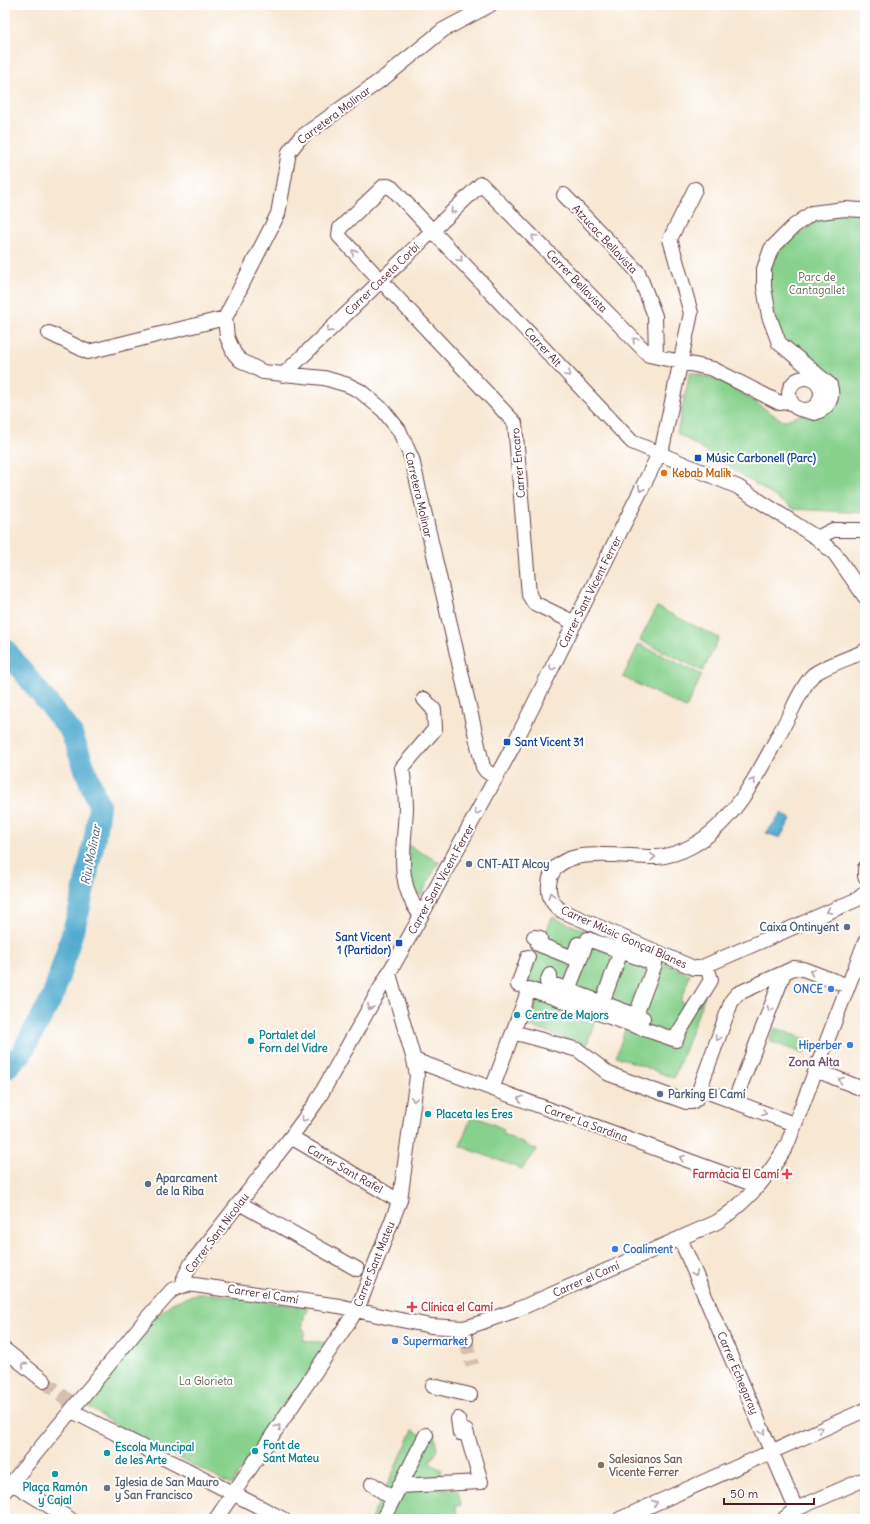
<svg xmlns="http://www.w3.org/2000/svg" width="870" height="1524" viewBox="0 0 870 1524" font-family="Delius,sans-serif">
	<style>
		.green { fill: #87d18d; stroke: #68785c }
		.water { fill: #52accf; stroke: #4e667d }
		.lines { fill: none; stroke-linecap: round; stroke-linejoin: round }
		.river { stroke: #52accf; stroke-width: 22 }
		.minor-tunnel { stroke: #d4bfb1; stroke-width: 14; stroke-dasharray: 14 7; stroke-linecap: butt }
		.minor-casing { stroke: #643d44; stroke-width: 16 }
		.minor { stroke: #fff; stroke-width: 14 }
		.oneway { stroke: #ae9aa0 }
		.transit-dot { fill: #1a4fb4; stroke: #fff; stroke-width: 1.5 }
		.food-dot { fill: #e8710a; stroke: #fff; stroke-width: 1.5 }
		.service-dot { fill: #5c6f8a; stroke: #fff; stroke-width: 1.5 }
		.shop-dot { fill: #3f7fe0; stroke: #fff; stroke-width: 1.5 }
		.culture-dot { fill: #0f9aa8; stroke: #fff; stroke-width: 1.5 }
		.health-dot { fill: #e0444e; stroke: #fff; stroke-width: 1.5 }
		.education-dot { fill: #8d6e63; stroke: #fff; stroke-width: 1.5 }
		.worship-dot { fill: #6b7280; stroke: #fff; stroke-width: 1.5 }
		.labels { text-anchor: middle; stroke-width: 4; stroke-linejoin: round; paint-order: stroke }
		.street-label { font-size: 11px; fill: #4a1f2b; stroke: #fff }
		.park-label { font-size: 11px; fill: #5f5d4d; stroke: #fff }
		.transit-label { font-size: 11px; font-weight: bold; fill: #164399; stroke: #fff; text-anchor: start }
		.food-label { font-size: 11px; font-weight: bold; fill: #c56008; stroke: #fff; text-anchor: start }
		.service-label { font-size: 11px; font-weight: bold; fill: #4e5e75; stroke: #fff; text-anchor: start }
		.shop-label { font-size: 11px; font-weight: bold; fill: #366cbe; stroke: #fff; text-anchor: end }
		.culture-label { font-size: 11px; font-weight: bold; fill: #0d838f; stroke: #fff; text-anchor: start }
		.health-label { font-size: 11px; font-weight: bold; fill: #be3a42; stroke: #fff; text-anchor: end }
		.education-label { font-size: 11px; font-weight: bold; fill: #785e54; stroke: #fff; text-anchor: start }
		.worship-label { font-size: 11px; font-weight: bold; fill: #5b616d; stroke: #fff; text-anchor: start }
		.water-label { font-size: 12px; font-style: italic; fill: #4e5e75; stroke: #fff }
		.neighbourhood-label { font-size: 12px; font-weight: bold; fill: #76506c; stroke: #fff }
	</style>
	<rect width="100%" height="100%" fill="#fff"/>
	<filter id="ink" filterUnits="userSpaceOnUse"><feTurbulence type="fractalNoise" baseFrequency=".025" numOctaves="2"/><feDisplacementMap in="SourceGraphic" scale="8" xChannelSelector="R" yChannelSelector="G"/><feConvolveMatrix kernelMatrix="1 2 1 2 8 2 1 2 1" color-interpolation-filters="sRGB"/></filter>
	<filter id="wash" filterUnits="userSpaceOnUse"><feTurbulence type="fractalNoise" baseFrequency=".012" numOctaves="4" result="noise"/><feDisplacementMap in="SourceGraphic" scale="16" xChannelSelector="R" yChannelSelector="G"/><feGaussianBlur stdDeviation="0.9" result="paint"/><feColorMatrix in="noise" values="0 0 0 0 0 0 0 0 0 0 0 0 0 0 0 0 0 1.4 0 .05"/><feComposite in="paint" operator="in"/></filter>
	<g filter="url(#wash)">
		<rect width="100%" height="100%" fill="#f7e7d3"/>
		<path class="green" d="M 865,212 L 865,513 L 794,509 L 677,433 L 690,372 L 725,382 L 783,421 L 821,408 L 827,399 L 824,385 L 778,336 L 766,276 L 779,248 L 825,215 Z
			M 657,607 L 719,638 L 703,671 L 640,640 Z
			M 639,644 L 702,675 L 686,708 L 623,677 Z
			M 404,843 L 439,862 L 421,895 L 411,891 Z
			M 552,917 L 690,974 L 681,1002 L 691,1006 L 708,987 L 674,1078 L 616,1056 L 626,1027 L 527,983 Z
			M 539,995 L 596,1017 L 586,1046 L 529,1026 Z
			M 775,1028 L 809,1040 L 804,1054 L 769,1041 Z
			M 472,1115 L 504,1129 L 503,1134 L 537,1150 L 522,1169 L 460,1146 Z
			M 195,1294 L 213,1294 L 308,1308 L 307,1313 L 305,1313 L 302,1329 L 305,1330 L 303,1340 L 328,1343 L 231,1485 L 110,1422 L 85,1404 L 157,1316 L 172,1303 Z
			M 413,1430 L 425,1437 L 434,1432 L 437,1450 L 429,1463 L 442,1470 L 435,1488 L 458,1490 L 461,1505 L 456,1506 L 457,1519 L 371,1519 Z"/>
		<path class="water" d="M 782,813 L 791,819 L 780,838 L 766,833 Z"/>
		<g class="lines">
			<path class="river" d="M 5,649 L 71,732 L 99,806 L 95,837 L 79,911 L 53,996 L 21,1054 L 5,1069"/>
		</g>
	</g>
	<g filter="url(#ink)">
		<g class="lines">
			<path class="minor-tunnel" d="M 466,1340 L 472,1365
				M 44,1381 L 69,1401"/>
			<g class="minor-casing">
				<path id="minor" d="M 490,5 L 443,30 L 385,77 L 300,138 L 289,152 L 278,214 L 225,318 L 227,337 L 234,353 L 240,360 L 263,372 L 324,378 L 348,385 L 360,391 L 383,410 L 399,430 L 412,459 L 483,767 L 486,771 L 496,778
					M 564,195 L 638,272 L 655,316 L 656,356
					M 49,333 L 88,352 L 225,318
					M 283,375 L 481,184 L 649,355 L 713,369 L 780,403 L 790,400
					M789 394a16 16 0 1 1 32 0a16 16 0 1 1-32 0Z
					M 804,410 L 815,413 C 829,408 834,398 830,385 L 779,343 L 769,316 L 764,287 L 764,269 L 771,249 L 794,226 L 812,213 L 845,209 L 862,210
					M 817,538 L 833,530 L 865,530
					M 575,623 L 534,603 L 529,595 L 515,423 L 339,236 L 340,228 L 384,186 L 388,186 L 392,188 L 632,442 L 738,487 L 817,538 L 835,554 L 865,597
					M 865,868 L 865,876
					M 864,894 L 858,899 L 700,968 L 694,968 L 562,911 C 553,905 548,896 549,885 C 552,840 628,859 657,857 C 669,856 681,852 692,846 C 740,819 764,761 790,714 C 796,702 803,685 813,675 C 822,667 852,657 865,651
					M 421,916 C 394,882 405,846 406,807 C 406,794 404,781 402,768 L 435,729 L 434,710 L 424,699
					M 534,937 L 540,938 L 538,944 L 573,958 L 578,944
					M 550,975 L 547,982 L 643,1018
					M 518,985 L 528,957
					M 568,990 L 588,939 L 655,964 L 636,1015
					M 602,1003 L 621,951
					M 513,1032 L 578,1050 L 609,1074 L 686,1102 L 692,1102 L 696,1099 L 732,1000 L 737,994 L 794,968 L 803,969 L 848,986
					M 414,1060 L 758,1186
					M 816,1070 L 865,1090
					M 492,1089 L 529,989 L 676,1040 L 679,1032 L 711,980 L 707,966
					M 700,1089 L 794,1124
					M 734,1102 L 784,973
					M 291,1137 L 394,1198 L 400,1200
					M 239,1203 L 357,1269
					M 680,1238 L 796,1509
					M 183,1285 L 184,1278 L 191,1264 L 291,1137 L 317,1101 L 421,916 L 513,746 L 659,454 L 663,444 L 691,313 L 670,239 L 695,189
					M 463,1328 L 466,1340
					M 5,1350 L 44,1381
					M 433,1386 L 470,1395
					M 72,1411 L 283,1519
					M 12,1483 L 70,1519
					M 372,1484 L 393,1499
					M 399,1486 L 481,1482 L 466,1431 L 460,1433 L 458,1419
					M 5,1491 L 147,1318 L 172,1290 L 188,1284 L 339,1306 L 386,1317 L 431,1326 L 463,1328 L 471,1326 L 514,1311 L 717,1222 C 748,1202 769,1176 787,1145 L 865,942
					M 216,1519 L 352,1317 L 361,1300 L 400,1200 L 417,1076 L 414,1060 L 389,974
					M 383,1519 L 426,1435
					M 620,1519 L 865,1410
					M 784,1519 L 796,1509 L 865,1479"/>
			</g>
			<use href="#minor" class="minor"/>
		</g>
		<defs><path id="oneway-chevron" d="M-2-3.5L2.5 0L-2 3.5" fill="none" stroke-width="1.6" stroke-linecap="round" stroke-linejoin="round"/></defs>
		<g class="oneway">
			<use href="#oneway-chevron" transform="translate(453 211) rotate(136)"/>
			<use href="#oneway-chevron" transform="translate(534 237) rotate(-134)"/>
			<use href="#oneway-chevron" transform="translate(354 252) rotate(-133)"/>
			<use href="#oneway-chevron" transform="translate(460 259) rotate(47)"/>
			<use href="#oneway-chevron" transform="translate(329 330) rotate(136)"/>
			<use href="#oneway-chevron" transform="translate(635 340) rotate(-134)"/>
			<use href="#oneway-chevron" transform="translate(568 374) rotate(47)"/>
			<use href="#oneway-chevron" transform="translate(641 489) rotate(117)"/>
			<use href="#oneway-chevron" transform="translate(552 668) rotate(117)"/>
			<use href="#oneway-chevron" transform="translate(753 781) rotate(-59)"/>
			<use href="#oneway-chevron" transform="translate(477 812) rotate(118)"/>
			<use href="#oneway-chevron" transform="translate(653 857) rotate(-2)"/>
			<use href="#oneway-chevron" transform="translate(551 895) rotate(-105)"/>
			<use href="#oneway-chevron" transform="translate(829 911) rotate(155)"/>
			<use href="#oneway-chevron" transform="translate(812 972) rotate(-158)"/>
			<use href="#oneway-chevron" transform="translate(370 1007) rotate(120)"/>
			<use href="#oneway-chevron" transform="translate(770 1009) rotate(111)"/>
			<use href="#oneway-chevron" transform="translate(718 1038) rotate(110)"/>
			<use href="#oneway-chevron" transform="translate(841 1080) rotate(-157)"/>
			<use href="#oneway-chevron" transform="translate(414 1099) rotate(98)"/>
			<use href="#oneway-chevron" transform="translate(520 1099) rotate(-160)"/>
			<use href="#oneway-chevron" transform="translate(764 1113) rotate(21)"/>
			<use href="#oneway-chevron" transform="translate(304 1119) rotate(124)"/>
			<use href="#oneway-chevron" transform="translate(682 1158) rotate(-160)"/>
			<use href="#oneway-chevron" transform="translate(695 1274) rotate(67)"/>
			<use href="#oneway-chevron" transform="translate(24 1365) rotate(-141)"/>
			<use href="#oneway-chevron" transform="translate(278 1427) rotate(-56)"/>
			<use href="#oneway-chevron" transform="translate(820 1429) rotate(-25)"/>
			<use href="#oneway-chevron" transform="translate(763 1432) rotate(67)"/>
			<use href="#oneway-chevron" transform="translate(655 1503) rotate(-24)"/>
		</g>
	</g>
	<g class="transit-dot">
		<rect x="694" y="454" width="8" height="8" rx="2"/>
		<rect x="503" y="738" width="8" height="8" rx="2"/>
		<rect x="395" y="939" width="8" height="8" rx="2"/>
	</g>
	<circle class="food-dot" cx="664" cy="473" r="4"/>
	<g class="service-dot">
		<circle cx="469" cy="864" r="4"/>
		<circle cx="847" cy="927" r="4"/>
		<circle cx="660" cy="1094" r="4"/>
		<circle cx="148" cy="1184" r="4"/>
	</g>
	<g class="shop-dot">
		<circle cx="831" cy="989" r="4"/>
		<circle cx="850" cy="1045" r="4"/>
		<circle cx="615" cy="1249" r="4"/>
		<circle cx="395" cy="1341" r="4"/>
	</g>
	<g class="culture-dot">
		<circle cx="517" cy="1015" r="4"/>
		<circle cx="251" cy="1041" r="4"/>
		<circle cx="428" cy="1114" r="4"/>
		<circle cx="255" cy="1451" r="4"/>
		<circle cx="107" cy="1453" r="4"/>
		<circle cx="55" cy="1474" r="4"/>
	</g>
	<g class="health-dot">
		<path d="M785 1168h4v4h4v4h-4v4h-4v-4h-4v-4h4z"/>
		<path d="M410 1301h4v4h4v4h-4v4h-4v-4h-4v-4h4z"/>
	</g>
	<circle class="education-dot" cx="601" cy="1465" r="4"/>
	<circle class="worship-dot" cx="107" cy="1488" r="4"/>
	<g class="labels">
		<g class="street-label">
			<text transform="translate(334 115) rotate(-37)" y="4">Carretera Molinar</text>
			<text transform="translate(605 239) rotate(47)" y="4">Atzucac Bellavista</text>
			<text transform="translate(382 279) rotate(-44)" y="4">Carrer Caseta Corbí</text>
			<text transform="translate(577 281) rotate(46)" y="4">Carrer Bellavista</text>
			<text transform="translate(543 347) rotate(47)" y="4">Carrer Alt</text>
			<text transform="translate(518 463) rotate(-95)" y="4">Carrer Encaro</text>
			<text transform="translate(419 495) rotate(77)" y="4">Carretera Molinar</text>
			<text transform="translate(590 592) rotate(-63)" y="4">Carrer Sant Vicent Ferrer</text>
			<text transform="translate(441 879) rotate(-61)" y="4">Carrer Sant Vicent Ferrer</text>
			<text transform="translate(624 937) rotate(24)" y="4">Carrer Músic Gonçal Blanes</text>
			<text transform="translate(586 1123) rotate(20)" y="4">Carrer La Sardina</text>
			<text transform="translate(345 1169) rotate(30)" y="4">Carrer Sant Rafel</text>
			<text transform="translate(217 1233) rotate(-53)" y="4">Carrer Sant Nicolau</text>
			<text transform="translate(374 1264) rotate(-68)" y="4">Carrer Sant Mateu</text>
			<text transform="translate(586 1279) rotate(-24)" y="4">Carrer el Camí</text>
			<text transform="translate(263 1294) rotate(9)" y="4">Carrer el Camí</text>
			<text transform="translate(738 1373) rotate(67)" y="4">Carrer Echegaray</text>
		</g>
		<g class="park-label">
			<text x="817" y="281">Parc de<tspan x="817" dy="13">Cantagallet</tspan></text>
			<text x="206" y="1385">La Glorieta</text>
		</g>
		<g class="transit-label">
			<text x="706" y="462">Músic Carbonell (Parc)</text>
			<text x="515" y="746">Sant Vicent 31</text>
			<text x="391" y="941" text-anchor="end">Sant Vicent<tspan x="391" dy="13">1 (Partidor)</tspan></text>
		</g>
		<g class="food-label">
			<text x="672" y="477">Kebab Malik</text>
		</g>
		<g class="service-label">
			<text x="477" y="868">CNT-AIT Alcoy</text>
			<text x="839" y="931" text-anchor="end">Caixa Ontinyent</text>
			<text x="668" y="1098">Parking El Camí</text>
			<text x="156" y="1182">Aparcament<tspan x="156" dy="13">de la Riba</tspan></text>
		</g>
		<g class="shop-label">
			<text x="823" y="993">ONCE</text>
			<text x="842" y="1049">Hiperber</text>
			<text x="623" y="1253" text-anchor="start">Coaliment</text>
			<text x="403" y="1345" text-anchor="start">Supermarket</text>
		</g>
		<g class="culture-label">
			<text x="525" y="1019">Centre de Majors</text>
			<text x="259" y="1039">Portalet del<tspan x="259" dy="13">Forn del Vidre</tspan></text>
			<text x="436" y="1118">Placeta les Eres</text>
			<text x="263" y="1449">Font de<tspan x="263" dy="13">Sant Mateu</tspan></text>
			<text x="115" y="1451">Escola Muncipal<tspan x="115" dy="13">de les Arte</tspan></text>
			<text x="55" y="1491" text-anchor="middle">Plaça Ramón<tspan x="55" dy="13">y Cajal</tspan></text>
		</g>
		<g class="health-label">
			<text x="779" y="1178">Farmàcia El Camí</text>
			<text x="421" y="1311" text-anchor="start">Clínica el Camí</text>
		</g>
		<g class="education-label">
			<text x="609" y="1463">Salesianos San<tspan x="609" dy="13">Vicente Ferrer</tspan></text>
		</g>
		<g class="worship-label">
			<text x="115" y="1486">Iglesia de San Mauro<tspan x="115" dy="13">y San Francisco</tspan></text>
		</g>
		<g class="water-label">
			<text transform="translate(91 855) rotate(-79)" y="4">Riu Molinar</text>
		</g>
		<g class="neighbourhood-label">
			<text x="814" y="1066">Zona Alta</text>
		</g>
	</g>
	<rect width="870" height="1524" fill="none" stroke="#fff" stroke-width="20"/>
	<path d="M724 1498v6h90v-6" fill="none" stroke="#4a1f2b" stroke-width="2"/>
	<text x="730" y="1498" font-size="12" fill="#4a1f2b" stroke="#ffffff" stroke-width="3" paint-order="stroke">50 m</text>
</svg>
